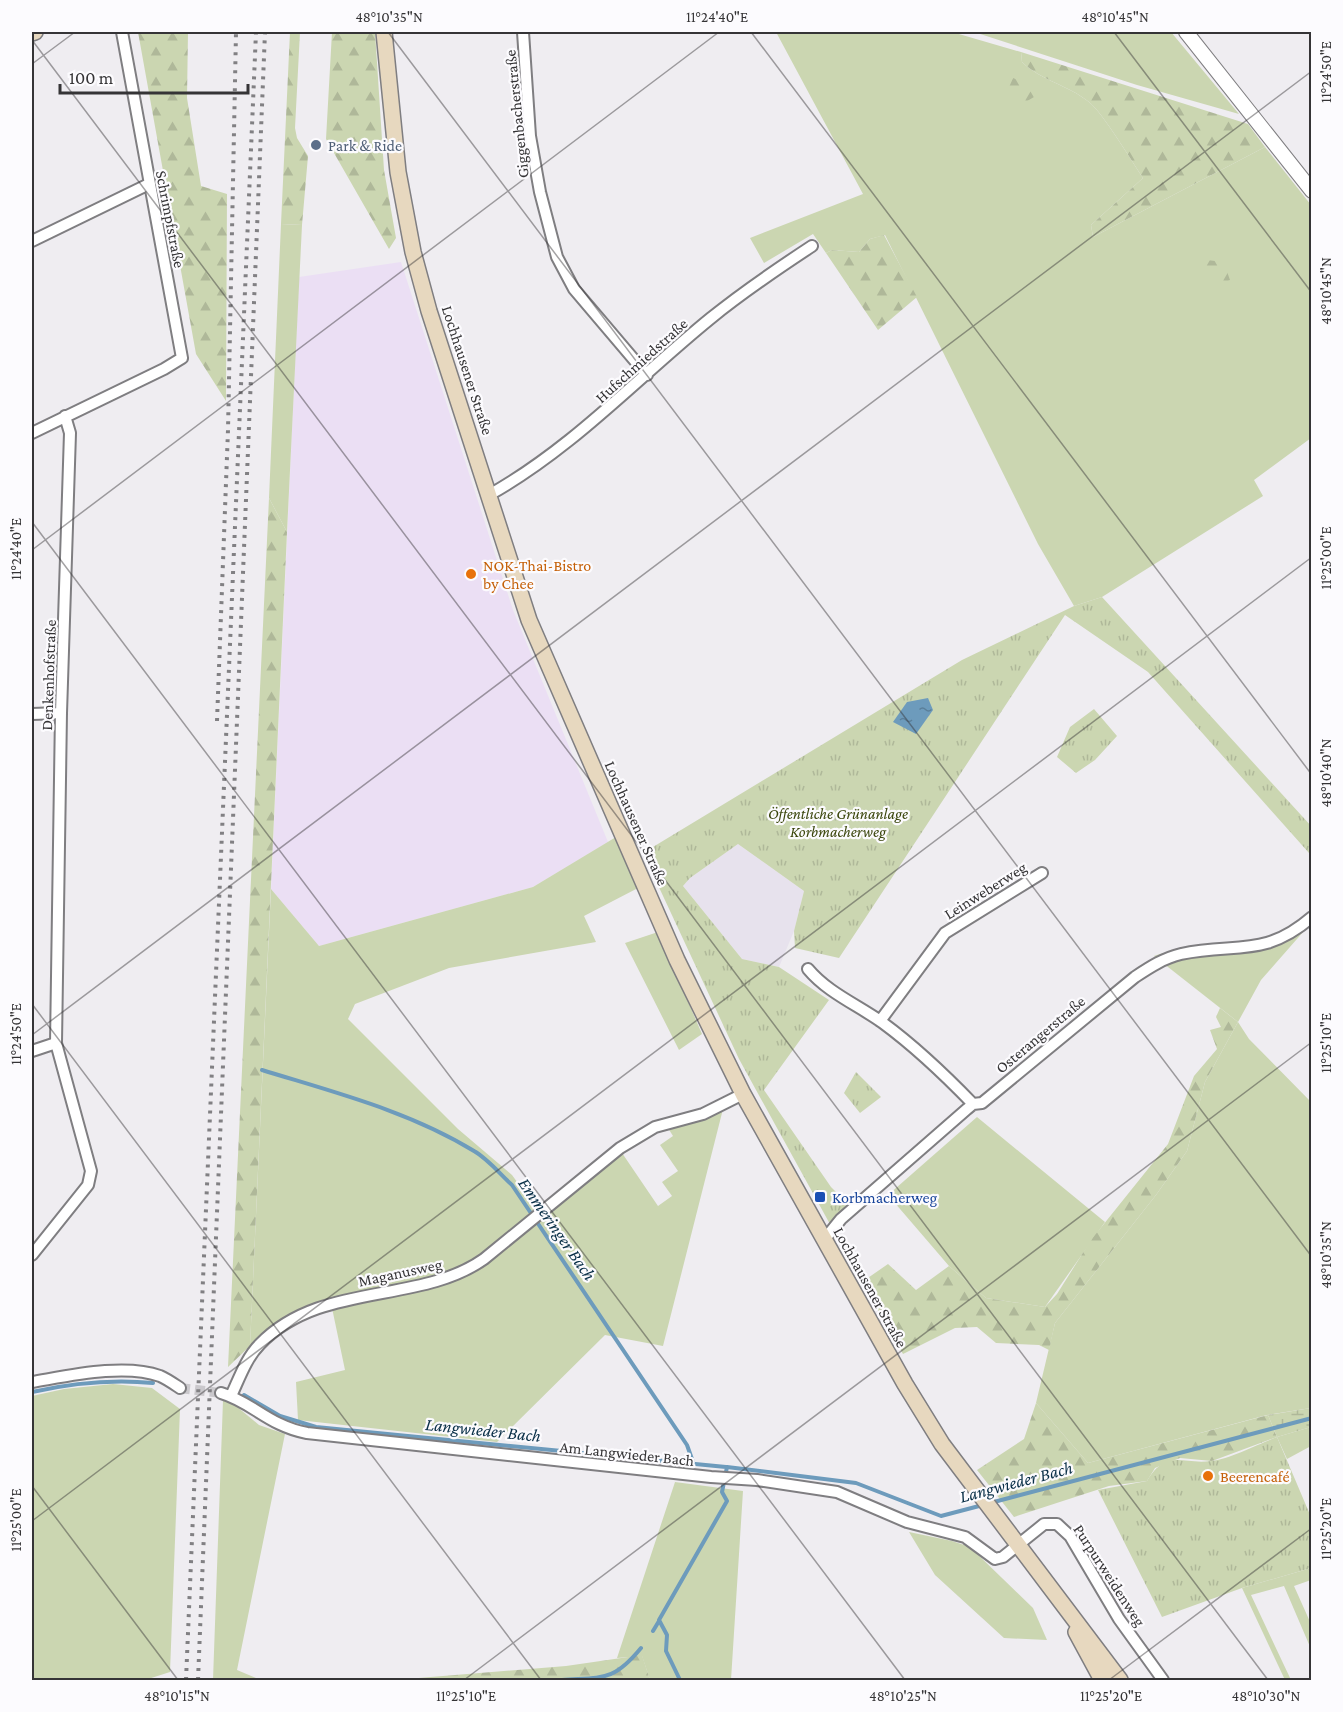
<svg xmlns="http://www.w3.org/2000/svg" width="1343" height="1712" viewBox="0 0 1343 1712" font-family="'Crimson Pro',serif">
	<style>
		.built { fill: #e7e2ed }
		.industrial { fill: #ebdff4 }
		.green { fill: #cbd6b1 }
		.forest { fill: url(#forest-firs) }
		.wetland { fill: url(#wetland-marsh) }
		.park { fill: url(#park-tufts) }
		.water { fill: url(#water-ripples) }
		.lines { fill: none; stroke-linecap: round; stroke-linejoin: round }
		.stream { stroke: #6d9bbc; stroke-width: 4 }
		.minor-tunnel { stroke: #cac8cc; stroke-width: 10; stroke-dasharray: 10 5; stroke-linecap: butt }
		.minor-casing { stroke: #7f7e81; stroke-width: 14 }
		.tertiary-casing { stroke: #7f7e81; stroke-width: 16 }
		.secondary-casing { stroke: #7f7e81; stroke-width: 18 }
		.minor { stroke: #fff; stroke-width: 10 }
		.tertiary { stroke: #fff; stroke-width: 14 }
		.secondary { stroke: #e7d8bf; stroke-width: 15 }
		.rail { stroke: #818083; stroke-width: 4; stroke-dasharray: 3 6; stroke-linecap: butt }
		.ticks { fill: none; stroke: #353436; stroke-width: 1.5; stroke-opacity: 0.45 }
		.service-dot { fill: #5c6f8a; stroke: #fcfbfe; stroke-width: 2 }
		.food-dot { fill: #e8710a; stroke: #fcfbfe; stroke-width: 2 }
		.transit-dot { fill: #1a4fb4; stroke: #fcfbfe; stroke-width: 2 }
		.labels { text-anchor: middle; stroke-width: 4.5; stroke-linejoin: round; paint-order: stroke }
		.street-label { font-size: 16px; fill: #353436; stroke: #fcfbfe }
		.service-label { font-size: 16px; fill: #4e5e75; stroke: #fcfbfe; text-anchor: start }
		.food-label { font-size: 16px; fill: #c56008; stroke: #fcfbfe; text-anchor: start }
		.park-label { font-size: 16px; font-style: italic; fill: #3a450b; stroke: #fcfbfe }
		.transit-label { font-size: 16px; fill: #164399; stroke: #fcfbfe; text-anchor: start }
		.water-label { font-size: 18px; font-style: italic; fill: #082e46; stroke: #fcfbfe }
		.neatline { fill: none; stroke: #353436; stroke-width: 2 }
		.ticks-label { font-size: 15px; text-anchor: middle; fill: #353436 }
	</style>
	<defs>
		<pattern id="forest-firs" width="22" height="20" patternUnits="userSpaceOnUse" patternTransform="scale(1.5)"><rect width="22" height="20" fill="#cbd6b1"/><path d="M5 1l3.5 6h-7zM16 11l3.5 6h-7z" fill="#afb899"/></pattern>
		<pattern id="wetland-marsh" width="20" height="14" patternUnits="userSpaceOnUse" patternTransform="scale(1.5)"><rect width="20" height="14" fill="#cbd6b1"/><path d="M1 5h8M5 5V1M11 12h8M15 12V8" fill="none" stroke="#afb899"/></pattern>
		<pattern id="park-tufts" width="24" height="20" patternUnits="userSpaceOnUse" patternTransform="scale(1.5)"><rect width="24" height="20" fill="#cbd6b1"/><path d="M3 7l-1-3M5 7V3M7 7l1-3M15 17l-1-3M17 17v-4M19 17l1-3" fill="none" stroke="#afb899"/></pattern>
		<pattern id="water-ripples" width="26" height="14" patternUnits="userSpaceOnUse" patternTransform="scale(1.5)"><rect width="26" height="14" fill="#6d9bbc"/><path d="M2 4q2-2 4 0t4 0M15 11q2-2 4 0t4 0" fill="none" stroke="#5a7f9a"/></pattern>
	</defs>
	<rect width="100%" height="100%" fill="#efedf1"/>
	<path class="built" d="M 738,844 L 804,891 L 794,931 L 779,967 L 742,959 L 683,886 L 690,878 Z"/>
	<path class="industrial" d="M 401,262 L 513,610 L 608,842 L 533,887 L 319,946 L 271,889 L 299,277 Z"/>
	<path class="green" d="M 776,32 L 952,32 L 1021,52 L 1022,62 C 1042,81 1068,85 1089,102 C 1103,113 1131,160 1143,178 L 1091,225 L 1093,237 L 1265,147 L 1311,205 L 1311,438 L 1254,480 L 1263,496 L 1102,597 L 1074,606 L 1038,544 L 885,235 L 870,239 L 859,252 L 832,250 L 826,253 L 813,234 L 764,263 L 750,238 L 863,194 Z
		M 974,32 L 1171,32 L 1239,114 L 1137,85 Z
		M 281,224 L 302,225 L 287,532 L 269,498 Z
		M 616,837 L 638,888 L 584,916 L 596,942 L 449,968 L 355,1004 L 348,1019 L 458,1129 L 512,1175 L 539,1212 L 471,1264 L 409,1285 L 369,1290 L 333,1299 L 288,1319 L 250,1346 L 271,889 L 319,946 L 533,887 Z
		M 1311,923 L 1261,980 L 1238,1022 L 1249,1039 L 1311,1102 L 1311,1408 L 1267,1415 L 1088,1463 L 1036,1403 L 1055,1323 L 1156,1195 L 1187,1151 L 1205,1082 L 1238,1022 L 1154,956 C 1186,945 1216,946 1250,943 C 1271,940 1291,931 1311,923 Z
		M 658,932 L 702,1034 L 679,1050 L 625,943 Z
		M 723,1109 L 663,1346 L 605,1335 L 497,1442 L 298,1420 L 296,1382 L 345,1370 L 332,1308 L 459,1276 L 620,1150 L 658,1206 L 672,1196 L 662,1182 L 678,1171 L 660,1145 L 673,1136 L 668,1128 Z
		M 977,1117 L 1105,1222 L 1045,1307 L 986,1298 L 949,1266 L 888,1195 Z
		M 113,1384 L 152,1388 L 180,1409 L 170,1672 L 145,1680 L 32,1680 L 32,1396 L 64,1389 Z
		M 223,1400 L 230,1401 L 259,1425 L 285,1434 L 237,1670 L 256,1678 L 256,1680 L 213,1680 Z
		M 1311,1427 L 1311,1446 L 1287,1459 L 1277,1437 Z
		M 675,1482 L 743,1491 L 731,1680 L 650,1680 L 642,1656 L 617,1658 Z
		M 909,1532 L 952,1541 L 970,1547 L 1033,1608 L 1047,1640 L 1004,1638 L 935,1575 Z
		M 1311,1568 L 1311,1580 L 1294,1586 L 1311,1624 L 1311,1649 L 1284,1586 L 1251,1595 L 1291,1680 L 1285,1680 L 1242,1588 Z"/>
	<path class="forest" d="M 138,32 L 188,32 L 187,98 L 201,186 L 227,194 L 226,401 L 196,354 Z
		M 290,32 L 300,32 L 295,128 L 297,138 L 308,156 L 302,225 L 281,224 Z
		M 332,32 L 375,32 L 384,170 L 396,238 L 389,249 L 326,139 Z
		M 1021,52 L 1248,124 L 1265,147 L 1093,237 L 1091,225 L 1143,178 C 1131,160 1103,113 1089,102 C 1068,85 1042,81 1022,62 Z
		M 1013,78 L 1031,85 L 1034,97 L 1017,107 L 1004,99 Z
		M 884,235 L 917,297 L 878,330 L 826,253 L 832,250 L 859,252 L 870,239 Z
		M 1207,260 L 1215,261 L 1225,266 L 1230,280 L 1219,285 L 1204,279 L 1199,266 Z
		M 269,498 L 287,532 L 250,1346 L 228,1367 Z
		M 1220,1008 L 1238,1022 L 1205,1082 L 1187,1151 L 1156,1195 L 1055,1323 L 1049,1350 L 1039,1345 L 996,1343 L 977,1327 L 955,1328 L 903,1354 L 862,1282 L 888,1264 L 916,1290 L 949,1266 L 986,1298 L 1045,1307 L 1057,1294 L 1091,1240 L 1168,1144 L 1194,1076 L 1217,1049 L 1210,1030 L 1221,1027 L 1216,1017 Z
		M 1036,1403 L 1088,1463 L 1268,1415 L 1277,1437 L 1212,1461 L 1180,1458 L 1155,1468 L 1147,1481 L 1109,1486 L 1014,1517 L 977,1470 L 1024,1439 Z
		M 642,1655 L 650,1680 L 394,1680 L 566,1666 Z"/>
	<path class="wetland" d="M 1311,1408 L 1311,1427 L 1277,1437 L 1268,1415 Z"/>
	<path class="park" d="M 1102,597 L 1312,827 L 1311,860 L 1309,853 L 1148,672 L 1065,615 L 839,958 L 795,948 L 794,931 L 804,891 L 738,844 L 690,878 L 683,886 L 742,959 L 779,967 L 829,1000 L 764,1090 L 831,1187 L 852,1208 L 831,1226 L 739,1059 L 643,853 L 962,660 L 1074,606 Z
		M 1094,709 L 1117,736 L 1095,760 L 1076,773 L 1057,757 L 1070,727 Z
		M 856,1072 L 881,1097 L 860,1113 L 844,1093 Z
		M 1277,1437 L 1311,1517 L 1311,1568 L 1242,1588 L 1162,1617 L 1098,1490 L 1147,1481 C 1167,1448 1182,1465 1211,1461 C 1230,1459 1258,1444 1277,1437 Z"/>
	<path class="water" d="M 928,698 L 933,710 L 916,734 L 893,722 L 907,702 Z"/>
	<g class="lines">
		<path class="stream" d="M 262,1070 C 333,1092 409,1111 474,1151 C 488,1159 500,1174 512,1185 L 687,1445 L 693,1462
			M 32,1392 C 72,1383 112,1379 153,1383
			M 244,1395 L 280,1416 L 316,1427 L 726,1467
			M 990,1503 L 1312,1418
			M 653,1631 L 659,1621
			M 562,1680 C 603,1677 613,1682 641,1648
			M 680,1680 L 666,1651 L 667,1635 L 659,1620 L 727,1501 L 722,1492 L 727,1467 L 856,1483 L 941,1516 L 983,1505"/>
		<path class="minor-tunnel" d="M 180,1388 L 221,1393"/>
		<g class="minor-casing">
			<path id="minor" d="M 523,32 L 530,136 L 540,192 L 557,257 L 574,289 L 647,375
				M 32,241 L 149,184
				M 32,433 L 164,369 L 182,358 L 122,32
				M 489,495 C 573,448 637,378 711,318 C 743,292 777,269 812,246
				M 32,714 L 61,713
				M 808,969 C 828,993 858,1005 883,1023 C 917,1048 944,1074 973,1104
				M 880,1021 L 945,933 L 1042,873
				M 32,1051 L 56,1043
				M 824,1240 L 841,1219 L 967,1109 L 973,1104 L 982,1103 L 1135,977 C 1150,967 1164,958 1181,954 C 1235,942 1263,959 1312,917
				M 32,1255 L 88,1185 L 91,1171 L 56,1043 L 61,713 L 70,433 L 65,416
				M 32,1382 C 68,1376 124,1363 160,1376 C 167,1379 174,1384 180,1388
				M 221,1393 C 252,1402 269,1426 307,1433 L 711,1477 L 757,1480 L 837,1492 L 907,1522 L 965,1537 L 995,1559 L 1003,1557 L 1044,1524 L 1057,1524 L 1070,1536 L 1119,1619 L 1163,1680
				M 231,1396 C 239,1379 246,1358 260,1344 C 321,1281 419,1305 484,1259 L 620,1148 L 655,1127 L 703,1114 L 743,1094"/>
		</g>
		<g class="tertiary-casing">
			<path id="tertiary" d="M 1186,32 L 1312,191"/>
		</g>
		<g class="secondary-casing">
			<path id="secondary" d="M 384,32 L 398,172 L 413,252 L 429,311 L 529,620 L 677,960 L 743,1094 L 905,1384 L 942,1444 L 1120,1680
				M 32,33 L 35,32
				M 1076,1632 L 1102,1680"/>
		</g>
		<use href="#minor" class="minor"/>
		<use href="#tertiary" class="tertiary"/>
		<use href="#secondary" class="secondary"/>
		<path class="rail" d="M 217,721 L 228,430 L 236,32
			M 186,1680 L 256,32
			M 198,1680 L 265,32"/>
	</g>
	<path class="ticks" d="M 388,32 L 1312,1257M 751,32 L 1312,775M 1114,32 L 1312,293M 32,40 L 1268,1680M 32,64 L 75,32M 32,522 L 905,1680M 32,550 L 719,32M 32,1004 L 541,1680M 32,1035 L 1312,71M 32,1486 L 178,1680M 32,1521 L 1312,557M 464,1680 L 1312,1042M 1109,1680 L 1312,1528"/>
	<circle class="service-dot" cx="316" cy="145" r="6"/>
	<g class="food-dot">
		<circle cx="471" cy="574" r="6"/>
		<circle cx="1208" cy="1476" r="6"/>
	</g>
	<rect class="transit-dot" x="814" y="1191" width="12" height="12" rx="3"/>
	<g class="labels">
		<g class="street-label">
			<text transform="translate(516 114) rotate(-96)" y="6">Giggenbacherstraße</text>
			<text transform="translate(171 219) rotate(79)" y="6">Schrimpfstraße</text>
			<text transform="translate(641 360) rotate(-42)" y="6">Hufschmiedstraße</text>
			<text transform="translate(468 370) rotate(72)" y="6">Lochhausener Straße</text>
			<text transform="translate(48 675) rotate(-88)" y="6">Denkenhofstraße</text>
			<text transform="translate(637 823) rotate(66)" y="6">Lochhausener Straße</text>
			<text transform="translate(985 890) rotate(-32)" y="6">Leinweberweg</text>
			<text transform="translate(1040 1034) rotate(-40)" y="6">Osterangerstraße</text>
			<text transform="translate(400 1272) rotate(-12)" y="6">Maganusweg</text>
			<text transform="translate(871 1287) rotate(61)" y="6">Lochhausener Straße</text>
			<text transform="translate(627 1453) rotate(6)" y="6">Am Langwieder Bach</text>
			<text transform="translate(1110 1575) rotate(57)" y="6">Purpurweidenweg</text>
		</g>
		<g class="service-label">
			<text x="328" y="151">Park &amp; Ride</text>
		</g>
		<g class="food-label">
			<text x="483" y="571">NOK-Thai-Bistro<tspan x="483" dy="18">by Chee</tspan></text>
			<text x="1220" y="1482">Beerencafé</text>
		</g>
		<g class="park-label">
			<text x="838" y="819">Öffentliche Grünanlage<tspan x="838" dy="18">Korbmacherweg</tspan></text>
		</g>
		<g class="transit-label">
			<text x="832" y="1203">Korbmacherweg</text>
		</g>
		<g class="water-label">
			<text transform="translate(557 1229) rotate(55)" y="6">Emmeringer Bach</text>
			<text transform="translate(483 1430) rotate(6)" y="6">Langwieder Bach</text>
			<text transform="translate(1016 1482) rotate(-15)" y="6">Langwieder Bach</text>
		</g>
	</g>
	<rect width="1343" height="1712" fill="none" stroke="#fcfbfe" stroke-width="66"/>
	<path d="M60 84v9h188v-9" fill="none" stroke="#353436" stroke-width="3"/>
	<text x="69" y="84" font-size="18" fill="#353436" stroke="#fcfbfe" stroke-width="4.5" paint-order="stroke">100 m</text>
	<rect x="33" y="33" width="1277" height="1646" class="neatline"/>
	<g class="ticks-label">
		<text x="389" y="22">48°10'35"N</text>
		<text x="717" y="22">11°24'40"E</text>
		<text x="1115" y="22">48°10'45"N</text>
		<text transform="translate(1326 72) rotate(-90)" y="5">11°24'50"E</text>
		<text transform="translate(1326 291) rotate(-90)" y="5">48°10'45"N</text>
		<text transform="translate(16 549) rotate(-90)" y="5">11°24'40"E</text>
		<text transform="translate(1326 558) rotate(-90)" y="5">11°25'00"E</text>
		<text transform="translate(1326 773) rotate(-90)" y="5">48°10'40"N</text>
		<text transform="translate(16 1034) rotate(-90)" y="5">11°24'50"E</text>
		<text transform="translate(1326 1043) rotate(-90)" y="5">11°25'10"E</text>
		<text transform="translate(1326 1255) rotate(-90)" y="5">48°10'35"N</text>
		<text transform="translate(16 1520) rotate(-90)" y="5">11°25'00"E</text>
		<text transform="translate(1326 1529) rotate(-90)" y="5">11°25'20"E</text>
		<text x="177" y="1701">48°10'15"N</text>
		<text x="466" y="1701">11°25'10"E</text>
		<text x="903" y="1701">48°10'25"N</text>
		<text x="1111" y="1701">11°25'20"E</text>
		<text x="1266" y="1701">48°10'30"N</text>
	</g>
</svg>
